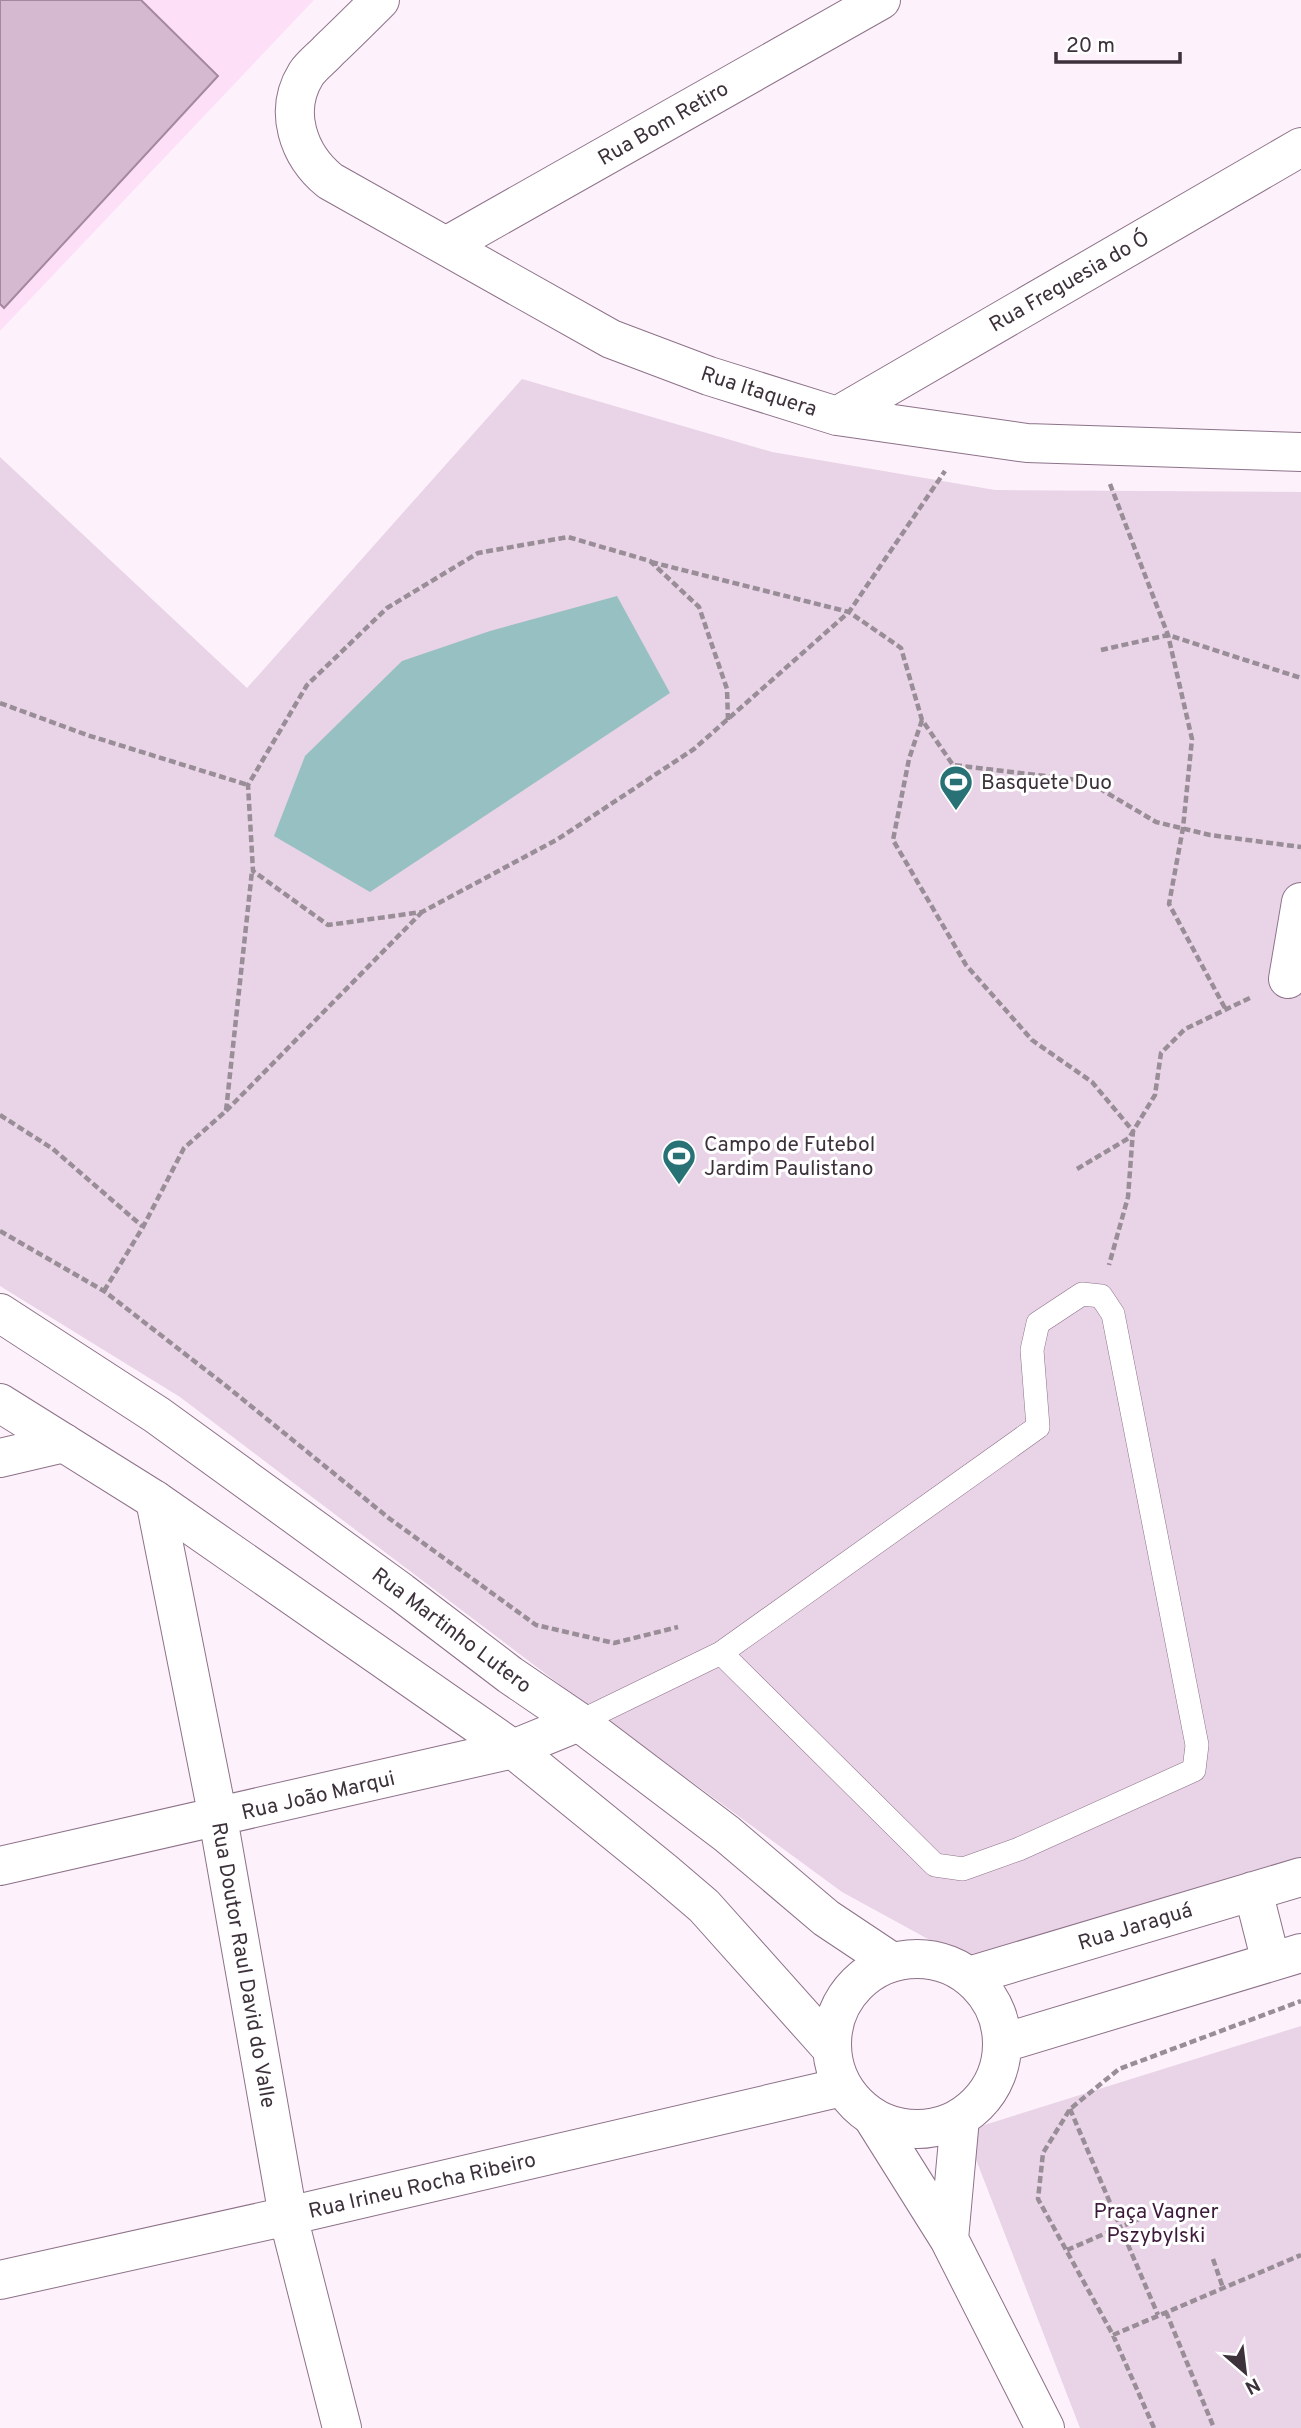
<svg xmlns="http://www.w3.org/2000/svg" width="1301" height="2428" viewBox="0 0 1301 2428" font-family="Overpass,sans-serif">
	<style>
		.built { fill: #fde0f8 }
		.green { fill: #e9d3e6 }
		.water { fill: #97c0c2 }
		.building { fill: #d4b9d0; stroke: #a488a0; stroke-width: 2 }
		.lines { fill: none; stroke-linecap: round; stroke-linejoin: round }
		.lane-casing { stroke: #8d7289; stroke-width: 24 }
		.street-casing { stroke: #8d7289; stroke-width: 40 }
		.secondary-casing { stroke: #8d7289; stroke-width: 40 }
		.path { stroke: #998d97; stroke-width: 4.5; stroke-dasharray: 7 3.5; stroke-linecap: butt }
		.lane { stroke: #fff; stroke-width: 23 }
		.street { stroke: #fff; stroke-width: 38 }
		.secondary { stroke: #fff; stroke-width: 38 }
		.labels { text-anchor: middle; stroke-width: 6; stroke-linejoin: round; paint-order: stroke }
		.street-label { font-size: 21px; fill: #3d323b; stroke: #fff }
		.poi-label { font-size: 21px; fill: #3d323b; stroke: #fff; text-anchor: start }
		.park-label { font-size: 21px; fill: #3e1a3a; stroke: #fff }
	</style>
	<rect width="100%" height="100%" fill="#fdf1fb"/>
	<path class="built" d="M 0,0 L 314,0 L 0,331 Z"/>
	<path class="green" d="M 522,379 L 772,452 L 995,490 L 1301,492 L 1301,1863 L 961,1957 L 842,1892 L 579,1699 L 180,1397 L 0,1286 L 0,457 L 247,688 Z
		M 1301,2026 L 1301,2428 L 1080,2428 L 965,2131 Z"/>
	<path class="water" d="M 617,596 L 670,693 L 370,892 L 274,836 L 305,756 L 402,661 L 490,631 Z"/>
	<path class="building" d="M 0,0 L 141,0 L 218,76 L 4,308 L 0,304 Z"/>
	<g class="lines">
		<g class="lane-casing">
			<path id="lane" d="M 579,1722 L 721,1653 L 1038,1427 L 1032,1350 L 1038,1323 L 1082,1294 L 1101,1296 L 1113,1314 L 1197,1745 L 1194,1770 L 1019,1849 L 963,1869 L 935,1865 L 721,1653"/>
		</g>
		<g class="street-casing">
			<path id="street" d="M 380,0 C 363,17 346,34 329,50 C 322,58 312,65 306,74 C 283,111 298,155 330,181 L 611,339 L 709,376 L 837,416 L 1027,443 L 1301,452
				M 446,246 L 881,0
				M 837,416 L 1301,147
				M 1288,979 L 1301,902
				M 0,1458 L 64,1443
				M 155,1500 L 218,1818 L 288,2216 L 342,2428
				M 0,1866 L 513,1749 L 579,1722
				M 1253,1891 L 1271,1962
				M832 2044a85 85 0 1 1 170 0a85 85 0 1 1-170 0Z
				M 969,1976 L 1301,1877
				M 1003,2043 L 1301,1953
				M 0,2280 L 288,2216 L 842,2087"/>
		</g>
		<g class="secondary-casing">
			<path id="secondary" d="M 0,1313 L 157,1415 L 401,1592 L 510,1675 L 579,1722 L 727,1834 L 826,1918 L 892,1962
				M 0,1403 L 155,1500 L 513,1749 L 663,1871 L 704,1906 L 831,2048
				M 873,2118 L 949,2239 L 1045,2428
				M 949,2239 L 960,2118"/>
		</g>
		<path class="path" d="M 1110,484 L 1168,635 L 1192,739 L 1183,828 L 1169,904 L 1226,1010
			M 651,562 L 849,612 L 901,648 L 922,720 L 953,765 L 1087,781 L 1156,822 L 1210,835 L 1301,847
			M 1101,650 L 1168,635 L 1301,678
			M 0,703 L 87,735 L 248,785
			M 728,720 L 727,689 L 699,607 L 650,561 L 568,537 L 478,553 L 387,608 L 307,685 L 248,785 L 253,871 L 328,925 L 422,912 L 558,839 L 694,749 L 849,612 L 945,471
			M 922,720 L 909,759 L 893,840 L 966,965 L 1032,1040 L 1092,1082 L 1133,1131 L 1128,1197 L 1109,1265
			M 226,1111 L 421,913
			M 0,1115 L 53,1149 L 142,1226
			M 1077,1169 L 1129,1138 L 1155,1095 L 1161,1053 L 1185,1029 L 1252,997
			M 0,1231 L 104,1291 L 225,1385 L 390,1519 L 536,1625 L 614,1643 L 678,1627
			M 104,1291 L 143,1227 L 184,1148 L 226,1111 L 252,871
			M 1070,2109 L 1158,2315
			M 1067,2250 L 1139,2219
			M 1213,2259 L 1223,2288
			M 1166,2312 L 1214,2428
			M 1113,2335 L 1301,2255
			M 1154,2428 L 1113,2335 L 1038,2199 L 1043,2153 L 1070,2109 L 1119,2069 L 1301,2001"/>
		<use href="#lane" class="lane"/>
		<use href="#street" class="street"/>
		<use href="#secondary" class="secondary"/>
	</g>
	<defs>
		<g id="stadium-pin" transform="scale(1.75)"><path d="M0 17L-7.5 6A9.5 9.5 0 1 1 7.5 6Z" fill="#287276" stroke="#fff"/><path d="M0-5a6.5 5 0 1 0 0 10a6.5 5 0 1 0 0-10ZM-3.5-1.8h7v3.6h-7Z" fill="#fff"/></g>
	</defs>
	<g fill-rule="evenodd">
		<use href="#stadium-pin" x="956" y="782"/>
		<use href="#stadium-pin" x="679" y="1156"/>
	</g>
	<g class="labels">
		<g class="street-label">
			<text transform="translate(663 123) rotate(-30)" y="7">Rua Bom Retiro</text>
			<text transform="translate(1069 281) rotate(-30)" y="7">Rua Freguesia do Ó</text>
			<text transform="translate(759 391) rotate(18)" y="7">Rua Itaquera</text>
			<text transform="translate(452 1630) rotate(37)" y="7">Rua Martinho Lutero</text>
			<text transform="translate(318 1795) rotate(-13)" y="7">Rua João Marqui</text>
			<text transform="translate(1135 1926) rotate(-17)" y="7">Rua Jaraguá</text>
			<text transform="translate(244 1965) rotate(80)" y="7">Rua Doutor Raul David do Valle</text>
			<text transform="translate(422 2185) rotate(-13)" y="7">Rua Irineu Rocha Ribeiro</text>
		</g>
		<g class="poi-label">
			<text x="981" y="789">Basquete Duo</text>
			<text x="704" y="1151">Campo de Futebol<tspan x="704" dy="24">Jardim Paulistano</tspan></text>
		</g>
		<g class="park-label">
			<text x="1156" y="2218">Praça Vagner<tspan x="1156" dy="24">Pszybylski</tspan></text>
		</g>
	</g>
	<g transform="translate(1245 2372) rotate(152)" stroke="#ffffff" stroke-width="5" paint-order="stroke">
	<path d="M0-5L12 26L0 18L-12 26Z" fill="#3d323b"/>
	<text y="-10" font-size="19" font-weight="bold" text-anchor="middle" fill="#3d323b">N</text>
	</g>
	<path d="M1056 52v10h124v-10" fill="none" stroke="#3d323b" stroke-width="3.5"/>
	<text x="1066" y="52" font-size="21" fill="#3d323b" stroke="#ffffff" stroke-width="5" paint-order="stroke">20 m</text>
</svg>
